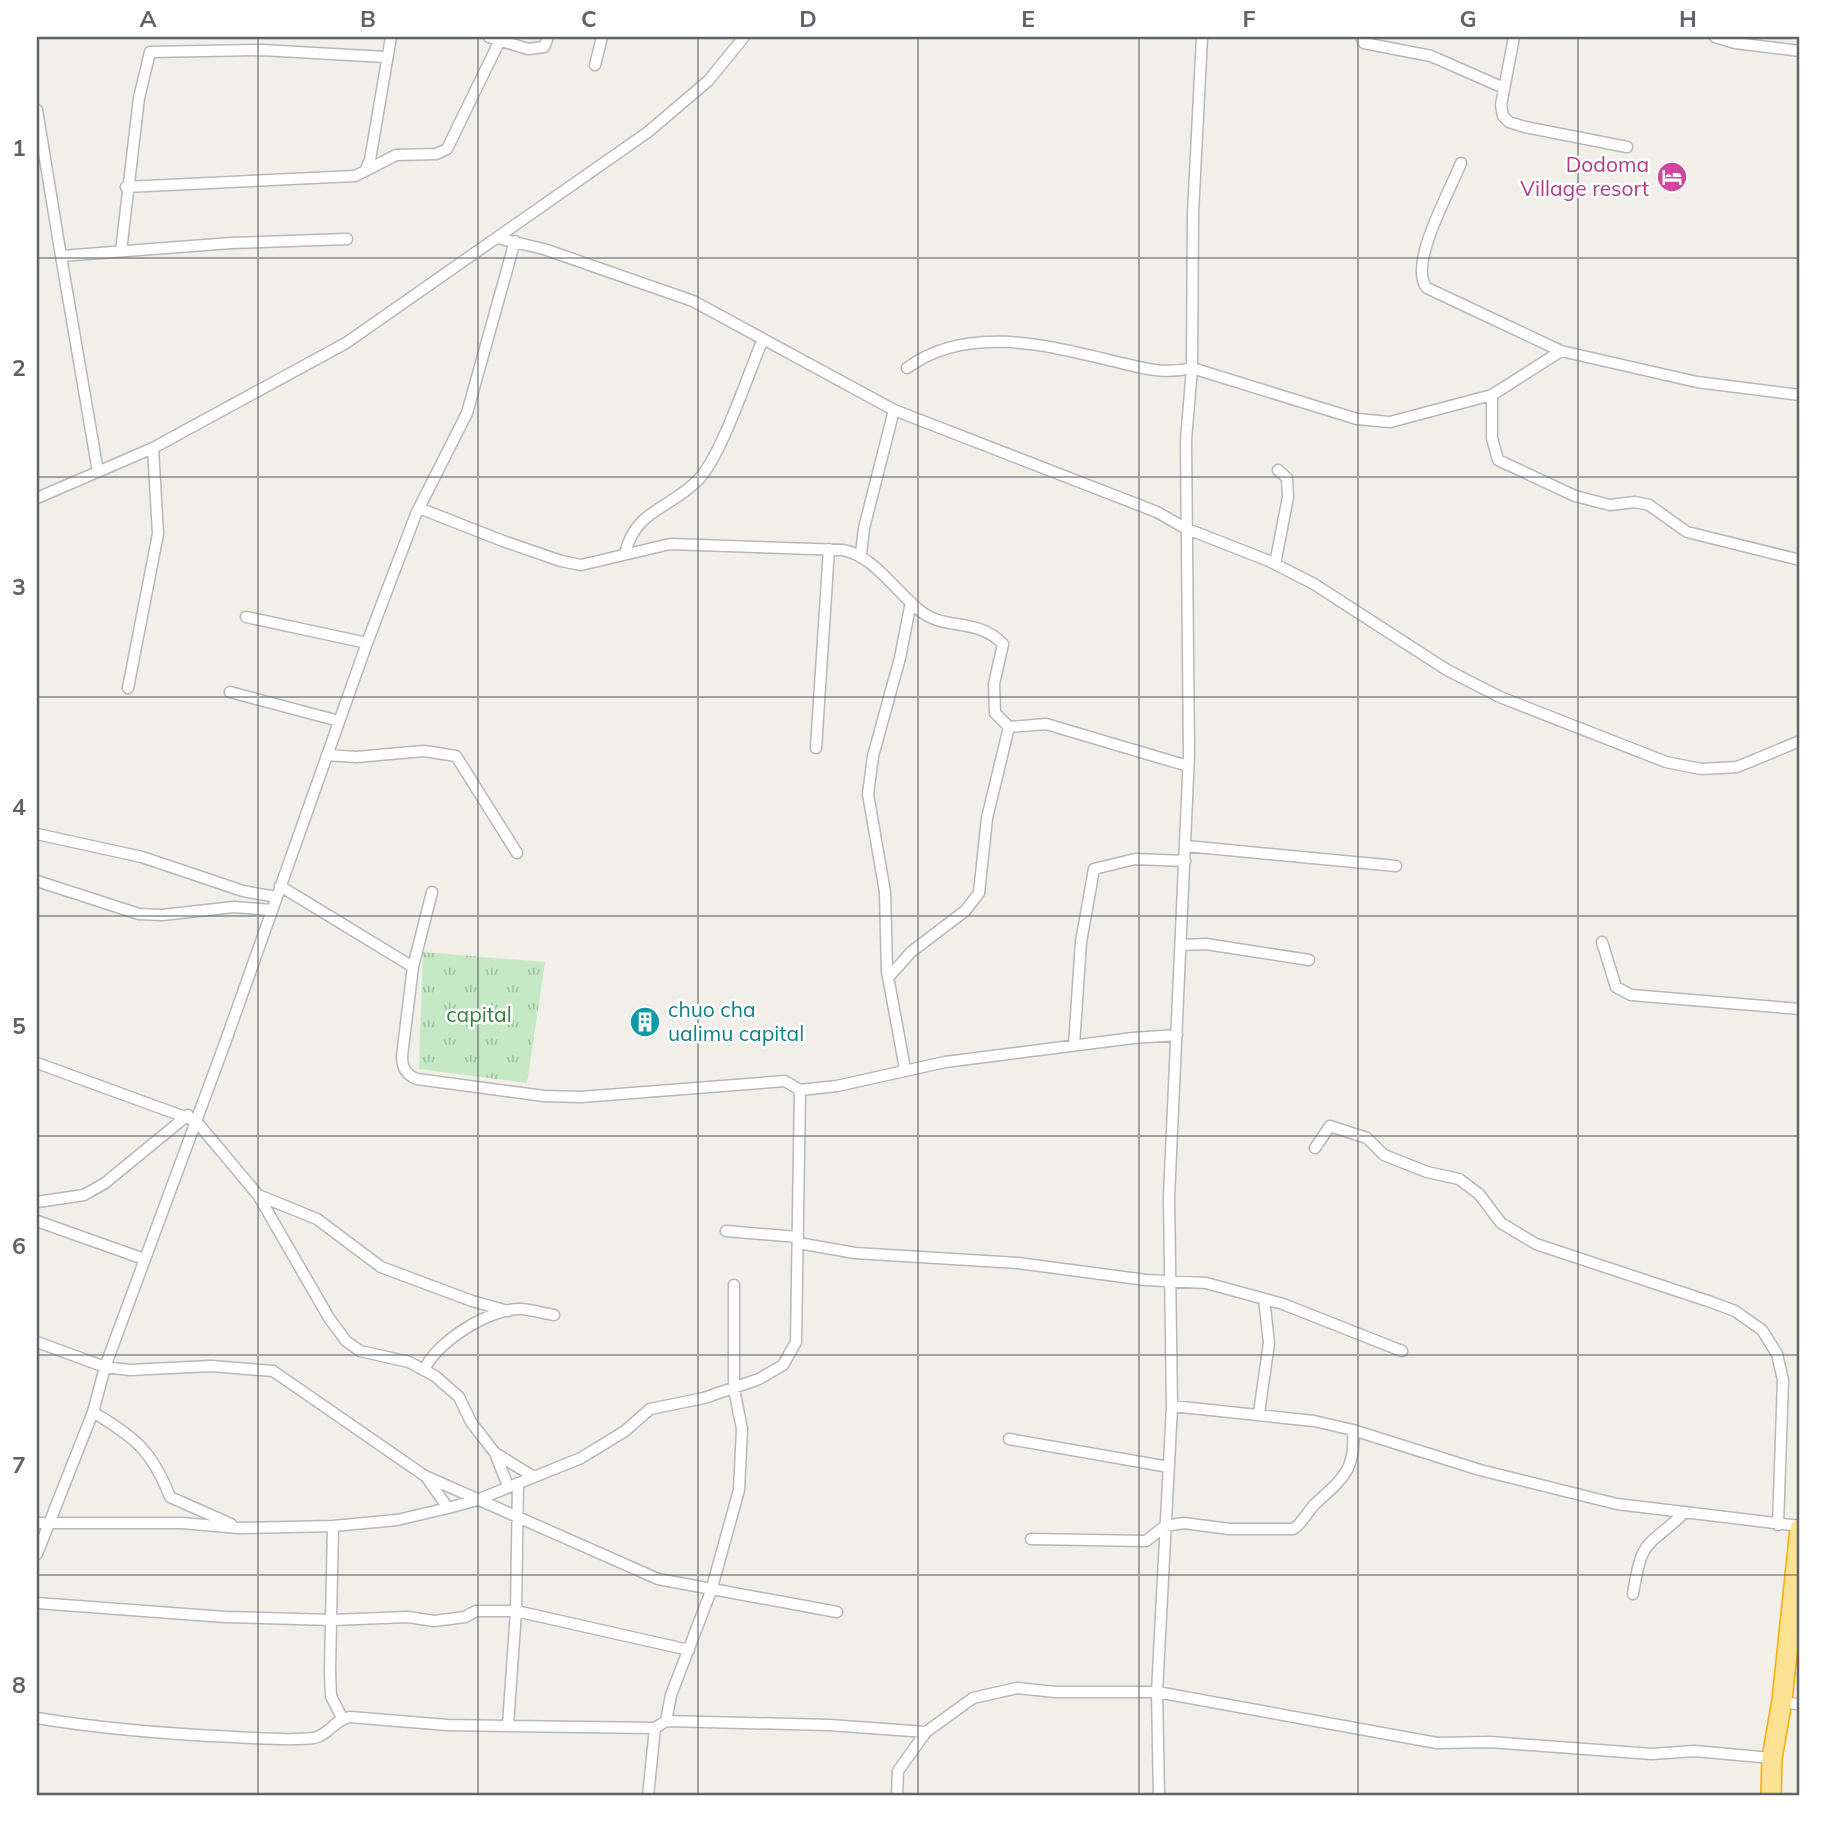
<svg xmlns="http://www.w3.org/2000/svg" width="1837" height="1833" viewBox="0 0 1837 1833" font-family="Mulish,sans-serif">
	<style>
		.park { fill: url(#park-tufts) }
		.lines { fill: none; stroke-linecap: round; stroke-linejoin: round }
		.street-casing { stroke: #b5b8bc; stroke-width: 13 }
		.highway-casing { stroke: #f9ab00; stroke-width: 22 }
		.street { stroke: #fff; stroke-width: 10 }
		.highway { stroke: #fde293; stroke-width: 19 }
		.grid { fill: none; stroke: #5f6368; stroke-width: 2; stroke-opacity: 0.55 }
		.labels { text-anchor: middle; stroke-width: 5; stroke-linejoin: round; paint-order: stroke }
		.hotel-label { font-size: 21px; fill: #b23c85; stroke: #fff; text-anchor: end }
		.culture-label { font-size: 21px; fill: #0d838f; stroke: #fff; text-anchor: start }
		.park-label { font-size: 21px; fill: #348238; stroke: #fff }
		.neatline { fill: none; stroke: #5f6368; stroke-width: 2.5 }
		.grid-label { font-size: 23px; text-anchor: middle; font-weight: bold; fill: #5f6368 }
	</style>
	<defs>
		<pattern id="park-tufts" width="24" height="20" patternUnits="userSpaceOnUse" patternTransform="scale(1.75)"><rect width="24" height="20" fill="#c5e8c5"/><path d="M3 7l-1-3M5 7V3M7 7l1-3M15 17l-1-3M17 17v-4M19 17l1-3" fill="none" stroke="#a3c0a4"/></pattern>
	</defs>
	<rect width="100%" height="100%" fill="#f1efe8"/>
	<path class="park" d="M 423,952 L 545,962 L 527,1083 L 419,1069 Z"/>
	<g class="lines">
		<g class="street-casing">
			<path id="street" d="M 489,37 L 528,49 L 544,47 L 548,37
				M 1361,37 L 1364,43 L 1431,56 L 1504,88
				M 1514,37 L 1501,105 L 1503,116 L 1509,122 L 1525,127 L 1627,147
				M 1715,37 L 1735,43 L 1800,51
				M 595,65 L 602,37
				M 37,110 L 61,256
				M 1461,163 C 1451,189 1407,266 1427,288 L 1561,351 L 1697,382 L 1800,395
				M 365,171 L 396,155 L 436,154 L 447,149 L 500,40
				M 126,187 L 355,176 L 365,171 L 370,160 L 391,37
				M 497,238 L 544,249 L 693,301 L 894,410 L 1157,512 L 1185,528 L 1269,561 L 1314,584 L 1447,670 L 1500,697 L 1666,762 L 1701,769 L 1737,767 L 1800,741
				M 121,251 L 139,98 L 150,52 L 262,50 L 385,57
				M 907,368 C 967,324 1046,345 1113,361 C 1143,368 1162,375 1192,368 L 1357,419 L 1390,422 L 1492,395 L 1561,351
				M 1492,395 L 1492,438 L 1498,460 L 1575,496 L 1610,505 L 1635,502 L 1649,505 L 1687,532 L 1800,560
				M 98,472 L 61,256 L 231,243 L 347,239
				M 37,498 L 153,448 L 346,343 L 648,132 L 708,81 L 744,37
				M 419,508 L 503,541 L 561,561 L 581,565 L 670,544 L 843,550 C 875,556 897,594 923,613 C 947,630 978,618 1003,644 L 994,684 L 995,713 L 1009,727
				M 625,553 C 636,509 670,509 698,480 C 722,455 748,374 763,339
				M 861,554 L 864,528 L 894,410
				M 1275,564 L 1288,497 L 1287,478 L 1278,470
				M 246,617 L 367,643
				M 128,688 L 158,534 L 153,448
				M 230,692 L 339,721
				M 816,748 L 829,549
				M 327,755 L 356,757 L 424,751 L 456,756 L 517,853
				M 37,834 L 142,857 L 243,891 L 276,897
				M 1186,846 L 1396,866
				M 37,881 L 139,914 L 162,915 L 234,907 L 271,910
				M 280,886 L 413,967
				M 432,892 L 413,967 L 402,1056 C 402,1068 406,1075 417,1079 L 544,1096 L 581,1097 L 785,1081 L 800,1090 L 837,1086 L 945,1062 L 1133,1038 L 1177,1035
				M 1602,942 L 1616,987 L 1631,995 L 1800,1009
				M 1181,945 L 1206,944 L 1309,960
				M 888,978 L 911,952 L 965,911 L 979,893 L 987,818 L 1009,727 L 1046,724 L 1188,766
				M 1074,1045 L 1081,942 L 1094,869 L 1135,859 L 1185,861
				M 37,1063 L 196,1121 L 258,1195 L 329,1318 L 346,1341 L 360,1351 L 409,1362 L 435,1376 L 459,1397 L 471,1422 L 495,1453 L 534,1477
				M 905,1069 L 887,971 L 885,892 L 868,794 L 873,756 L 900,658 L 911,602
				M 1315,1148 L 1330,1126 L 1367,1138 L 1384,1155 L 1427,1172 L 1459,1179 L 1479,1194 L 1501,1223 L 1536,1244 L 1711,1302 L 1735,1311 L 1762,1330 L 1777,1354 L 1783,1380 L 1778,1525
				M 258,1195 L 317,1219 L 381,1267 L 472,1301 L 508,1311
				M 37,1202 L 84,1195 L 105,1183 L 188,1115
				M 37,1221 L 144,1259
				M 726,1231 L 798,1237
				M 798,1243 L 855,1253 L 1018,1263 L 1146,1280 L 1206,1283 L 1283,1304 L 1402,1351
				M 37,1342 L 105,1367 L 130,1370 L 211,1366 L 273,1371 L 425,1476 L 658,1579 L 837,1612
				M 424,1370 C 436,1342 490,1308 521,1309 C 532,1310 543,1313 554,1315
				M 1172,1406 L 1314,1421 L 1353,1430 L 1480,1470 L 1617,1504 L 1800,1526
				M 93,1412 C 134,1437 152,1450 170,1497 L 231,1524
				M 1259,1413 L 1269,1343 L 1264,1299
				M 1009,1439 L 1169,1467
				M 495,1453 L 508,1486
				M 427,1478 L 448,1508
				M 37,1523 L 182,1523 L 239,1528 L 333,1526 L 397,1520 L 448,1508 L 477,1500 L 581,1458 L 625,1431 L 650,1409 L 704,1398 L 759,1379 L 783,1365 L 796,1342 L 800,1090
				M 333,1526 L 330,1671 L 331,1696 L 342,1718
				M 1031,1539 L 1146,1541 L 1165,1526 L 1184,1523 L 1229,1529 L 1293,1529 C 1303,1523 1307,1512 1315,1504 C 1342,1479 1356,1471 1353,1430
				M 37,1554 L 93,1412 L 105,1367 L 225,1043 L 367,643 L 416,514 L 467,413 L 515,241
				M 1633,1594 C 1642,1536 1647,1549 1685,1512
				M 37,1603 L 225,1617 L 332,1620 L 408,1617 L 434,1621 L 465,1617 L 476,1611 L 516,1611 L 518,1483
				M 1782,1701 L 1800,1705
				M 37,1718 C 103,1729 167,1734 234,1737 C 260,1738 288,1741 314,1738 C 329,1735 335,1719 350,1717 L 447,1725 L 655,1728 L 666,1721 L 829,1725 L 926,1732
				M 666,1721 L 671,1695 L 711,1591 L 739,1490 L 742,1429 L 734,1389 L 734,1285
				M 508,1725 L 516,1611 L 689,1650
				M 648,1796 L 655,1728
				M 897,1796 L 898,1771 L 926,1732 L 973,1698 L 1017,1688 L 1055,1692 L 1157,1692 L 1437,1743 L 1490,1742 L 1652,1754 L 1694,1751 L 1772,1758
				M 1159,1796 L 1157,1692 L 1172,1406 L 1169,1197 L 1189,755 L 1186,440 L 1192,368 L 1193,213 L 1202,37"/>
		</g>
		<g class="highway-casing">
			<path id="highway" d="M 1771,1796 L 1772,1758 L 1782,1701 L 1800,1529"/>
		</g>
		<use href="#street" class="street"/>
		<use href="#highway" class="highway"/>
	</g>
	<path class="grid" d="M 258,37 L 258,1796M 478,37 L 478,1796M 698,37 L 698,1796M 918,37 L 918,1796M 1139,37 L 1139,1796M 1358,37 L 1358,1796M 1578,37 L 1578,1796M 37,258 L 1800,258M 37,477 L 1800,477M 37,697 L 1800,697M 37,916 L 1800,916M 37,1136 L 1800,1136M 37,1355 L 1800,1355M 37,1575 L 1800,1575"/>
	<defs>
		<g id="hotel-disc" transform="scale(1.575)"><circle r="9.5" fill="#d1479c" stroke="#fff"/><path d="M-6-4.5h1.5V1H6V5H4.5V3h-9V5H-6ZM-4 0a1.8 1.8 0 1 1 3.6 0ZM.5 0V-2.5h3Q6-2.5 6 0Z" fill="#fff"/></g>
		<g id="building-disc" transform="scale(1.575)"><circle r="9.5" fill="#0f9aa8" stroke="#fff"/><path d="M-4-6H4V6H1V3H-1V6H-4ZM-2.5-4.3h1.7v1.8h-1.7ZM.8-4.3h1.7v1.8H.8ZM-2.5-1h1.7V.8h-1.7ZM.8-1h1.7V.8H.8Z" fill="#fff"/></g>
	</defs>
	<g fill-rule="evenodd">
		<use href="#hotel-disc" x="1672" y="177"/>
		<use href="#building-disc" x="645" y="1022"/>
	</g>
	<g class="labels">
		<g class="hotel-label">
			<text x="1649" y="172">Dodoma<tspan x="1649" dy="24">Village resort</tspan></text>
		</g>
		<g class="culture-label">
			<text x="668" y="1017">chuo cha<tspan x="668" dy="24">ualimu capital</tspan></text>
		</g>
		<g class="park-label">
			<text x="479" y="1022">capital</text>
		</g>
	</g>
	<rect width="1837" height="1833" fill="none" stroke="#ffffff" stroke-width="77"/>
	<rect x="38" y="38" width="1760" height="1756" class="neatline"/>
	<g class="grid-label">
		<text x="148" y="27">A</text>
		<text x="368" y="27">B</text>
		<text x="589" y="27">C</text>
		<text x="808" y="27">D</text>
		<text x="1028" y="27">E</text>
		<text x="1249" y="27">F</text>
		<text x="1468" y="27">G</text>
		<text x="1688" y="27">H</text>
		<text x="19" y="156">1</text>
		<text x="19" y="376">2</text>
		<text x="19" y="595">3</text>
		<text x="19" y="815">4</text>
		<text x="19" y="1034">5</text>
		<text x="19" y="1254">6</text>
		<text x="19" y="1473">7</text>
		<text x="19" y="1693">8</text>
	</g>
</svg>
